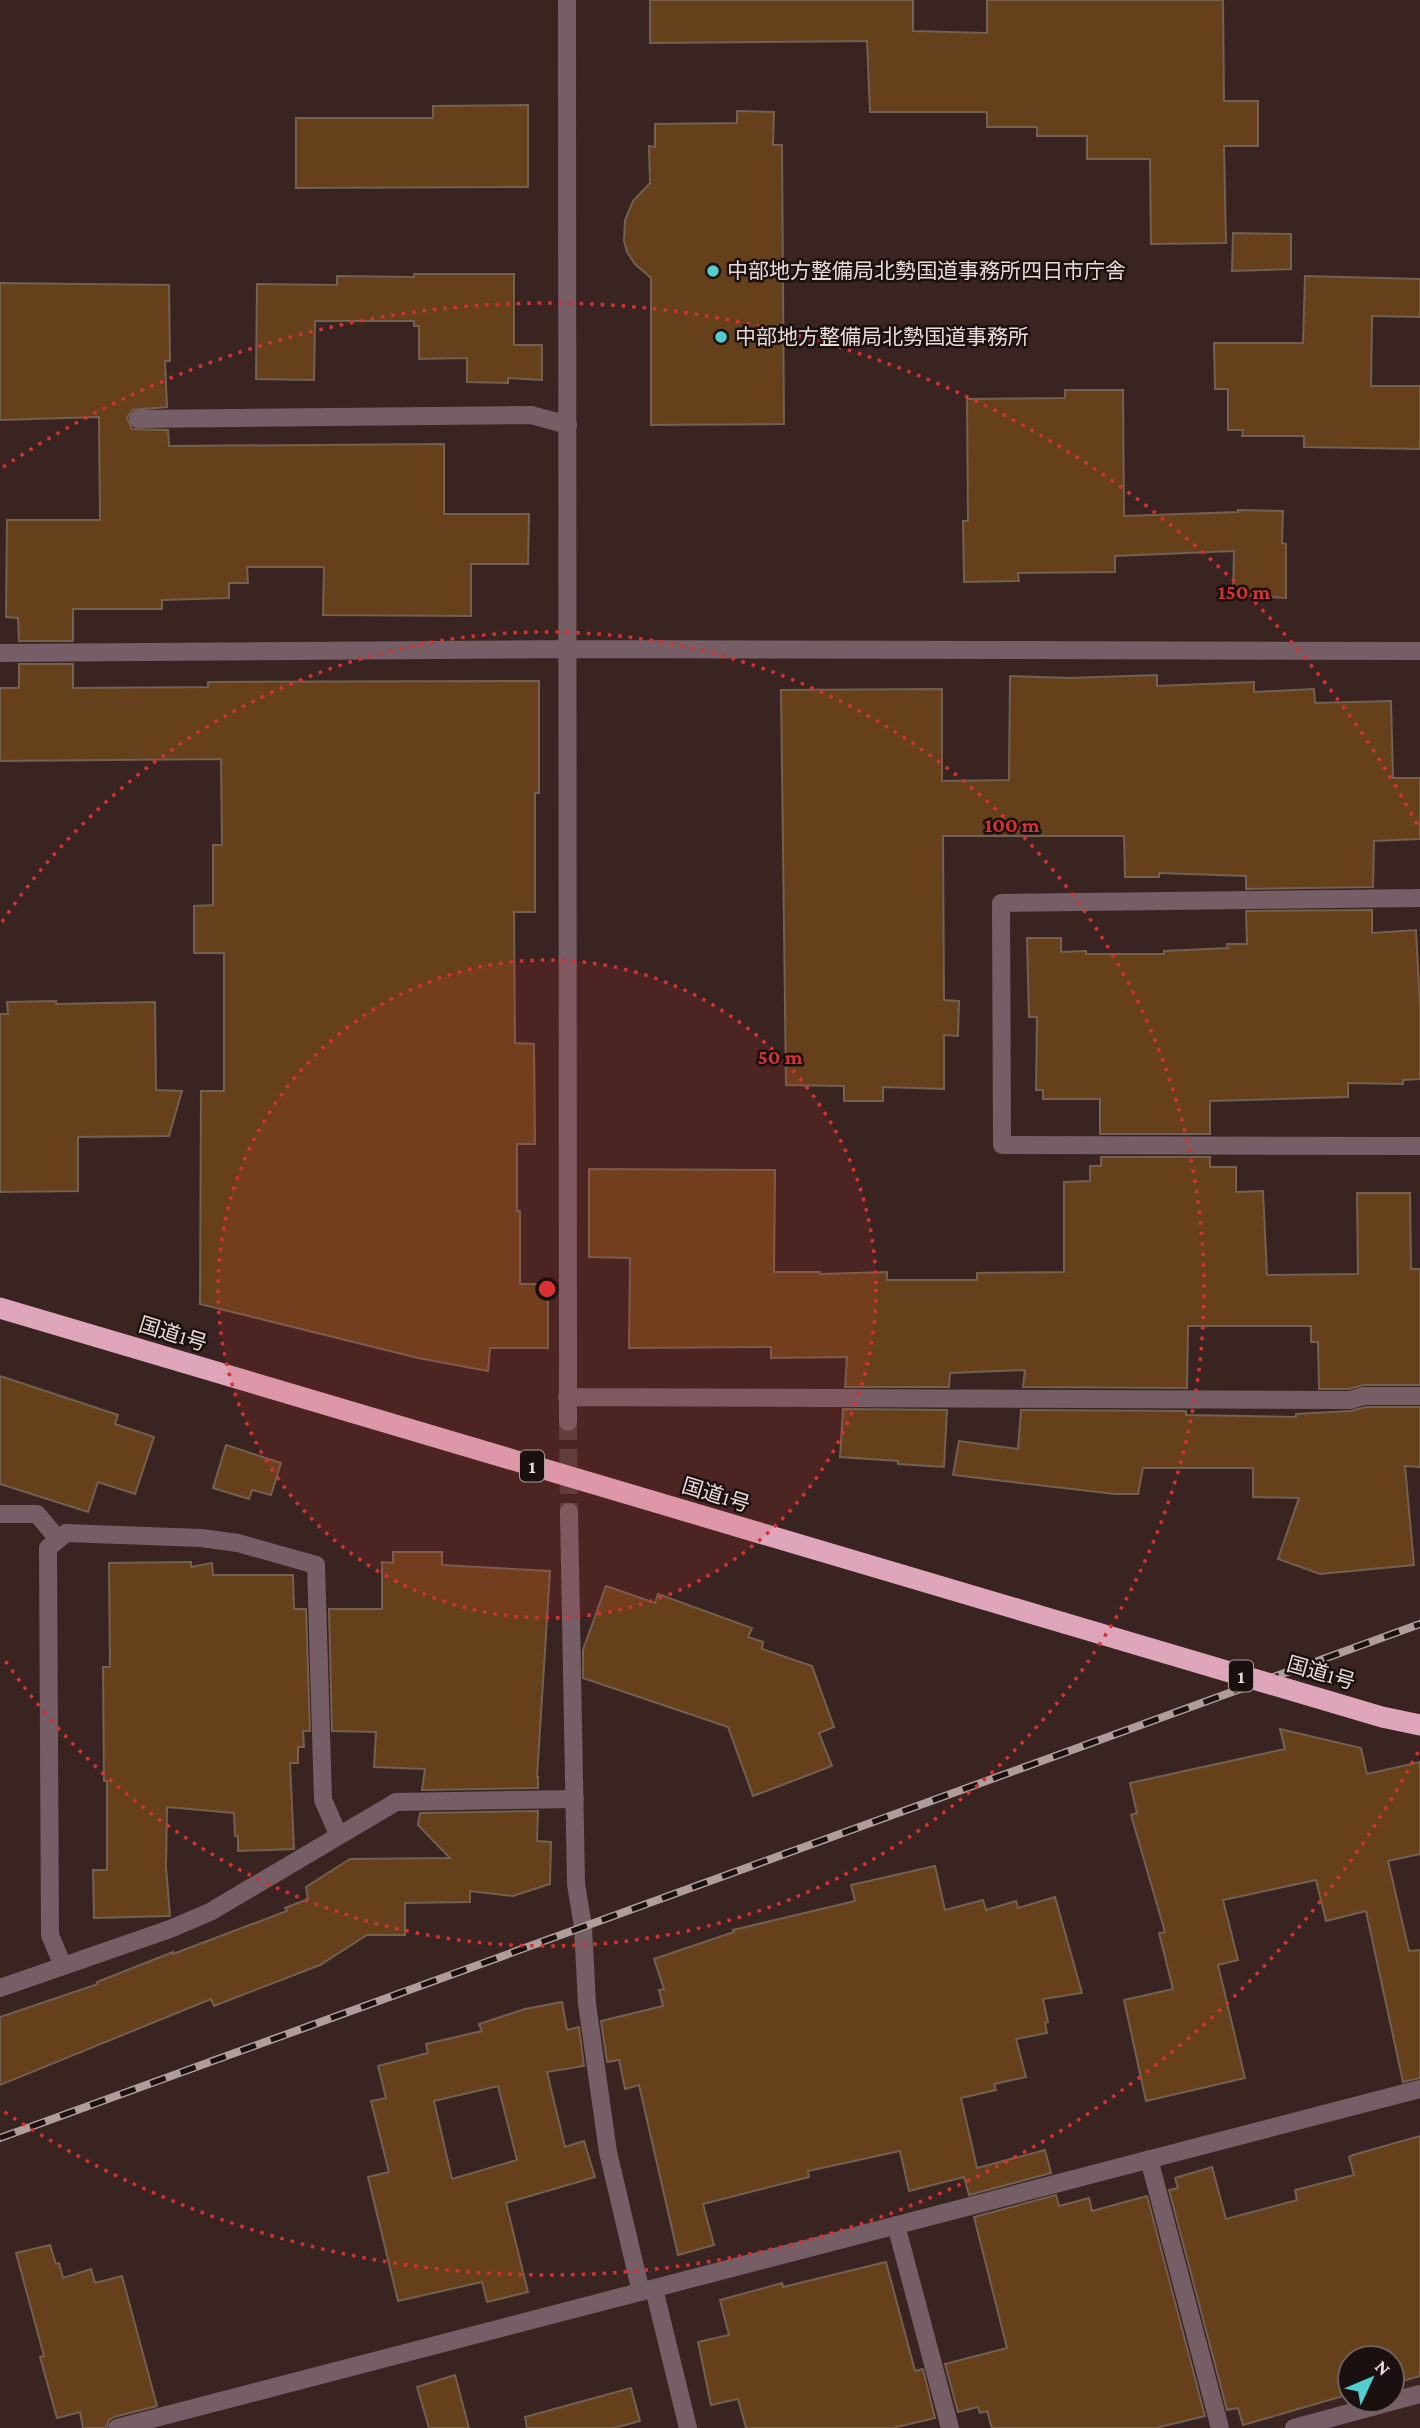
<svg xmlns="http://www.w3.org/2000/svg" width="1420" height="2428" viewBox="0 0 1420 2428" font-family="'Crimson Pro','Noto Sans JP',serif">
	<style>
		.building { fill: #66401b; stroke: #726051; stroke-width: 2; fill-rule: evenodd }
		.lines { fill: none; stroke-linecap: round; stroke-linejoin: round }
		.street-tunnel { stroke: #543f3c; stroke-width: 18; stroke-dasharray: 18 9; stroke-linecap: butt }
		.lane { stroke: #765e66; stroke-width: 18 }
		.street { stroke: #765e66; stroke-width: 18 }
		.highway { stroke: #dfa5ba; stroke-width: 21 }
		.rail-casing { stroke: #ae9d9a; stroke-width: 8 }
		.rail { stroke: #1a100f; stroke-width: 5; stroke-dasharray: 16; stroke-linecap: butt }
		.highway-bridge { stroke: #dfa5ba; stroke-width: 21 }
		.ring { fill: none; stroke: #d73131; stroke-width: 3.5; stroke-dasharray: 3.5 7 }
		.poi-dot { fill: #52cdd0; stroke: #1a100f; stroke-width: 2.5 }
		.labels { text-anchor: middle; stroke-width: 5; stroke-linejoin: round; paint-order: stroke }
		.shield { fill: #1a100f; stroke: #ac9e9c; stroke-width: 2 }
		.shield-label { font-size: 19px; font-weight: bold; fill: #eadbd8 }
		.poi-label { font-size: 21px; fill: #eadbd8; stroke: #1a100f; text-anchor: start }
		.street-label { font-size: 21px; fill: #eadbd8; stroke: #1a100f }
		.centre { fill: #d73131; stroke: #1a100f; stroke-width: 3.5 }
		.ring-label { font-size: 21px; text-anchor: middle; font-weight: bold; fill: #d73131; stroke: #1a100f; stroke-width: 5; stroke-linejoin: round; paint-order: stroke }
	</style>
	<rect width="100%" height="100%" fill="#392421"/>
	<path class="building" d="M 650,0 L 913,0 L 913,31 L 987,33 L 987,0 L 1223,0 L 1224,101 L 1258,101 L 1258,146 L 1224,146 L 1226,243 L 1151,244 L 1150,159 L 1087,159 L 1087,136 L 1037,136 L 1037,127 L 987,127 L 987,112 L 870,112 L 867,41 L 650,43 Z
		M 528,105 L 528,187 L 296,188 L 296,118 L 433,118 L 433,106 Z
		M 737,111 L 774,112 L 773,145 L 782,145 L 784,424 L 651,425 L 651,278 L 635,264 L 627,252 L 624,241 L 625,220 L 633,201 L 650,183 L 649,146 L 655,147 L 655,124 L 737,123 Z
		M 1233,233 L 1291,234 L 1291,269 L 1232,271 Z
		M 414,274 L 514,274 L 514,345 L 542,345 L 542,380 L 508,378 L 508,383 L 467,382 L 467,358 L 419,359 L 419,326 L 414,326 L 414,321 L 315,321 L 314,380 L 256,379 L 257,284 L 337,285 L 337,276 L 414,277 Z
		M 1305,276 L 1420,279 L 1420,317 L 1372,316 L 1371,386 L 1420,386 L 1420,449 L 1304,447 L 1304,436 L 1242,436 L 1243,430 L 1228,430 L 1228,389 L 1215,389 L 1214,343 L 1303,343 Z
		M 0,283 L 169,285 L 170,361 L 165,361 L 167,407 L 132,410 L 127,418 L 132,429 L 168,430 L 169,446 L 444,444 L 444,514 L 529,514 L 528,564 L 471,564 L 471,616 L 323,615 L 324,567 L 247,567 L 248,583 L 229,583 L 229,598 L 162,600 L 162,609 L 73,609 L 73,641 L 19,641 L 18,618 L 6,617 L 7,520 L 100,520 L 99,417 L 0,420 Z
		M 1065,390 L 1123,390 L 1124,516 L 1238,512 L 1238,510 L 1283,511 L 1282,543 L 1286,544 L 1286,598 L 1233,595 L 1234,551 L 1115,556 L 1115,572 L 1018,573 L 1019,581 L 964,582 L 963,521 L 968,521 L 967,399 L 1065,398 Z
		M 19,664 L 73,664 L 73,688 L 208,687 L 208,682 L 539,681 L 539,793 L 535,793 L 535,912 L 514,912 L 515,1043 L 534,1044 L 535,1144 L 517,1144 L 517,1211 L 520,1211 L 520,1284 L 548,1284 L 548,1348 L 490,1348 L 488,1371 L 418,1358 L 200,1304 L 201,1091 L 224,1091 L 224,953 L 194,953 L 194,906 L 213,905 L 213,845 L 222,845 L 221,759 L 0,761 L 0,688 L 19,688 Z
		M 1157,675 L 1157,686 L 1254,682 L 1254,692 L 1314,689 L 1315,703 L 1391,701 L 1393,778 L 1420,778 L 1420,839 L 1374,841 L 1373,887 L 1246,889 L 1246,876 L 1159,873 L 1159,877 L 1125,877 L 1124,836 L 943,836 L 944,1000 L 959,1001 L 958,1036 L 944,1035 L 944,1089 L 883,1087 L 883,1101 L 844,1101 L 844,1086 L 786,1085 L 781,690 L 942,689 L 942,781 L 1009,780 L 1010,676 L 1069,678 Z
		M 1372,910 L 1372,933 L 1416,930 L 1420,1006 L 1420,1079 L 1403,1080 L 1403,1084 L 1348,1083 L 1348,1097 L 1210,1101 L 1210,1134 L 1100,1134 L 1100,1099 L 1043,1099 L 1043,1090 L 1036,1090 L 1037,1017 L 1029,1017 L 1027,938 L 1061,938 L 1061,952 L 1086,951 L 1086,954 L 1164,954 L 1164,951 L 1228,948 L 1227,944 L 1247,944 L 1246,911 Z
		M 56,1001 L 56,1004 L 155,1002 L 156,1090 L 182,1091 L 169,1136 L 78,1137 L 78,1191 L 0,1192 L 0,1014 L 8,1014 L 7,1002 Z
		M 1101,1157 L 1210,1157 L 1210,1167 L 1236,1167 L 1236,1192 L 1263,1191 L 1267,1275 L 1358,1274 L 1357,1193 L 1410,1193 L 1411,1269 L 1420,1269 L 1420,1385 L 1364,1385 L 1348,1389 L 1319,1389 L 1318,1342 L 1311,1342 L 1311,1326 L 1188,1326 L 1187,1388 L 1023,1387 L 1025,1370 L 950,1373 L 949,1387 L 845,1387 L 847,1357 L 771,1358 L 771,1347 L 629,1348 L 630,1258 L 589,1257 L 589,1169 L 775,1170 L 774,1272 L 820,1272 L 820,1274 L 887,1272 L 887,1280 L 977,1280 L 977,1273 L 1064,1272 L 1064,1182 L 1090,1181 L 1090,1166 L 1101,1166 Z
		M 0,1376 L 118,1415 L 115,1424 L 154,1437 L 135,1494 L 98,1482 L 88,1512 L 0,1484 Z
		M 1366,1407 L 1420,1407 L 1420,1467 L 1405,1466 L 1414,1565 L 1320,1574 L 1278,1559 L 1299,1498 L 1253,1497 L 1253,1468 L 1143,1468 L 1138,1494 L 1115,1494 L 953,1475 L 959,1441 L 1018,1449 L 1021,1410 L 1186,1411 L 1186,1415 L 1296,1417 L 1296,1414 L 1350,1411 Z
		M 843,1409 L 947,1410 L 944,1467 L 898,1464 L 898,1461 L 840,1457 Z
		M 226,1445 L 281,1463 L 271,1495 L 252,1490 L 249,1499 L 213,1488 Z
		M 393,1552 L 442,1552 L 442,1565 L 550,1571 L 537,1777 L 538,1777 L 538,1788 L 422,1790 L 425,1769 L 374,1767 L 376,1732 L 332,1731 L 329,1609 L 382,1609 L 382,1562 L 393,1563 Z
		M 191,1562 L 191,1567 L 212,1563 L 213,1575 L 293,1575 L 294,1609 L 306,1609 L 310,1731 L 303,1731 L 304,1747 L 298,1747 L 298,1763 L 290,1763 L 294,1849 L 238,1851 L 238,1836 L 235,1836 L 234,1813 L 167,1807 L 166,1867 L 170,1916 L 94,1918 L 93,1870 L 107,1870 L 107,1781 L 104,1781 L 103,1667 L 110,1667 L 109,1563 Z
		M 606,1586 L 655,1603 L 658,1594 L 752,1628 L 748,1637 L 763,1642 L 762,1649 L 812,1666 L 834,1727 L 819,1733 L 832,1766 L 753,1796 L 728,1727 L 583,1678 L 583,1650 Z
		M 1280,1729 L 1361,1748 L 1367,1774 L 1420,1762 L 1420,1854 L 1388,1861 L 1409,1951 L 1420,1950 L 1420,2078 L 1403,2082 L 1366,1911 L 1326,1921 L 1316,1880 L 1223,1900 L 1238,1960 L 1218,1965 L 1245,2078 L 1146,2101 L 1124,2000 L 1173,1989 L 1159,1933 L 1165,1932 L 1131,1815 L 1137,1813 L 1130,1783 L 1285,1749 Z
		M 538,1811 L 537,1841 L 551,1842 L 550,1884 L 513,1896 L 470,1891 L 470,1902 L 405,1903 L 405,1935 L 367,1935 L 320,1965 L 214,2006 L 211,1999 L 0,2085 L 0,2017 L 98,1984 L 97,1982 L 173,1952 L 173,1954 L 287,1911 L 285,1908 L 308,1899 L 306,1887 L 350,1859 L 450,1858 L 418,1825 L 420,1813 Z
		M 935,1866 L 945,1910 L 983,1900 L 986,1910 L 1016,1901 L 1018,1908 L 1055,1897 L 1082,1993 L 1043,1999 L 1048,2022 L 1045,2023 L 1047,2033 L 1016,2039 L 1026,2077 L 994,2084 L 996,2090 L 961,2098 L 977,2168 L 1045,2150 L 1051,2173 L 969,2195 L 964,2177 L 909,2191 L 900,2151 L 808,2171 L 809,2177 L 703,2204 L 714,2245 L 678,2255 L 639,2085 L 625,2089 L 619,2060 L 607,2062 L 601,2021 L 663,2006 L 659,1990 L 664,1989 L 654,1959 L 734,1932 L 733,1930 L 855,1901 L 851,1885 Z
		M 562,2002 L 567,2030 L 579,2027 L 584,2066 L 547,2072 L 565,2147 L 584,2141 L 595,2177 L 506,2203 L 528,2292 L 487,2302 L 482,2282 L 398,2301 L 368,2177 L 389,2172 L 371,2101 L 386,2098 L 378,2066 L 428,2053 L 426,2044 L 482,2031 L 479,2024 L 525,2009 ZM 498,2086 L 517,2160 L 452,2179 L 434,2101 Z
		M 1420,2136 L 1420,2376 L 1392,2384 L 1392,2358 L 1350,2358 L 1350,2394 L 1243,2425 L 1238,2408 L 1227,2410 L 1169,2190 L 1178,2188 L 1175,2178 L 1212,2167 L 1226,2219 L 1297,2200 L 1295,2190 L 1354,2175 L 1349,2157 L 1353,2155 Z
		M 1056,2195 L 1059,2206 L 1089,2198 L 1092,2211 L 1147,2196 L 1205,2416 L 1156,2428 L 992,2428 L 987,2411 L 980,2413 L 978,2407 L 958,2412 L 945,2364 L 1007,2348 L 974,2217 Z
		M 50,2245 L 56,2264 L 59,2263 L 63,2278 L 91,2269 L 95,2283 L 122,2276 L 157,2406 L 114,2417 L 109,2420 L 106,2428 L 83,2428 L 80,2412 L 57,2418 L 40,2357 L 44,2356 L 16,2253 Z
		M 886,2262 L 915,2371 L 923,2369 L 935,2418 L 893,2428 L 746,2428 L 738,2399 L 711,2405 L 698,2342 L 729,2335 L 720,2300 L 782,2283 L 783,2287 Z
		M 455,2375 L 469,2428 L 429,2428 L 417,2387 Z
		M 631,2388 L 640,2421 L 614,2428 L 527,2428 L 525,2417 Z"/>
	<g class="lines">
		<path class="street-tunnel" d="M 568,1422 L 569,1512"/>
		<path class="lane" d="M 0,1514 L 37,1514 L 58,1539"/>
		<path class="street" d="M 567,0 L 568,1422
			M 138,419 L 531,415 L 568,425
			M 0,653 L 567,649 L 1420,651
			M 1420,898 L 1001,903 L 1002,1145 L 1420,1146
			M 567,1397 L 1350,1400 L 1364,1396 L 1420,1396
			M 569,1512 L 576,1884 L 583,1927 L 587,2004 L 608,2152 L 641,2292
			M 63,1966 L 50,1935 L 48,1548 L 66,1533 L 201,1538 L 238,1543 L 316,1565 L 323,1800 L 339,1836
			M 0,1988 L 170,1929 L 210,1912 L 396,1802 L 575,1799
			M 1149,2159 L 1220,2428
			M 896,2225 L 950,2428
			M 654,2289 L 688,2428
			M 117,2428 L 1420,2089
			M 1294,2428 L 1420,2394"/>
		<path class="highway" d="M 0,1308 L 1064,1623"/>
		<g class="rail-casing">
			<path id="rail" d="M 0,2138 L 1420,1624"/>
		</g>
		<use href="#rail" class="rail"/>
		<path class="highway-bridge" d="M 1064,1623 L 1382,1717 L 1420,1725"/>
	</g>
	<circle cx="547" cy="1289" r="329" fill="#d73131" fill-opacity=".12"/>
	<g class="ring">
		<circle cx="547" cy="1289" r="329"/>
		<path d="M2 922A657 657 0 1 1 2 1656"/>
		<path d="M1418 1752A986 986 0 0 1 3 2111M3 467A986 986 0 0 1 1418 826"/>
	</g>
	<g class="poi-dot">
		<circle cx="713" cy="271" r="7"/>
		<circle cx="721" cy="337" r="7"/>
	</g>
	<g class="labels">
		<g class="shield">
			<rect x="520" y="1450.5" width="24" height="31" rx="5"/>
			<rect x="1229" y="1660.5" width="24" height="31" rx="5"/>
		</g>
		<g class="shield-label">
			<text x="532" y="1473">1</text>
			<text x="1241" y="1683">1</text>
		</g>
		<g class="poi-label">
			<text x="727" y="278">中部地方整備局北勢国道事務所四日市庁舎</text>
			<text x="735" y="344">中部地方整備局北勢国道事務所</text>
		</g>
		<g class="street-label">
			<text transform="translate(173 1334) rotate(17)" y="7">国道1号</text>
			<text transform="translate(716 1495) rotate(17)" y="7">国道1号</text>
			<text transform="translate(1321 1673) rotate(16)" y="7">国道1号</text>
		</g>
	</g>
	<circle cx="547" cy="1289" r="10" class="centre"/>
	<g class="ring-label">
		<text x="1244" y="599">150 m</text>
		<text x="1012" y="832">100 m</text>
		<text x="780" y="1064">50 m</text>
	</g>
	<g transform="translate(1371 2379) rotate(46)"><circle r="33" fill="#1a100f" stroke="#6d615f" stroke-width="2"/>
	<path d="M0-5L12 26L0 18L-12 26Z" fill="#52cdd0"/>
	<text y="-10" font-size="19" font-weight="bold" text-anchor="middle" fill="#eadbd8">N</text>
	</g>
</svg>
